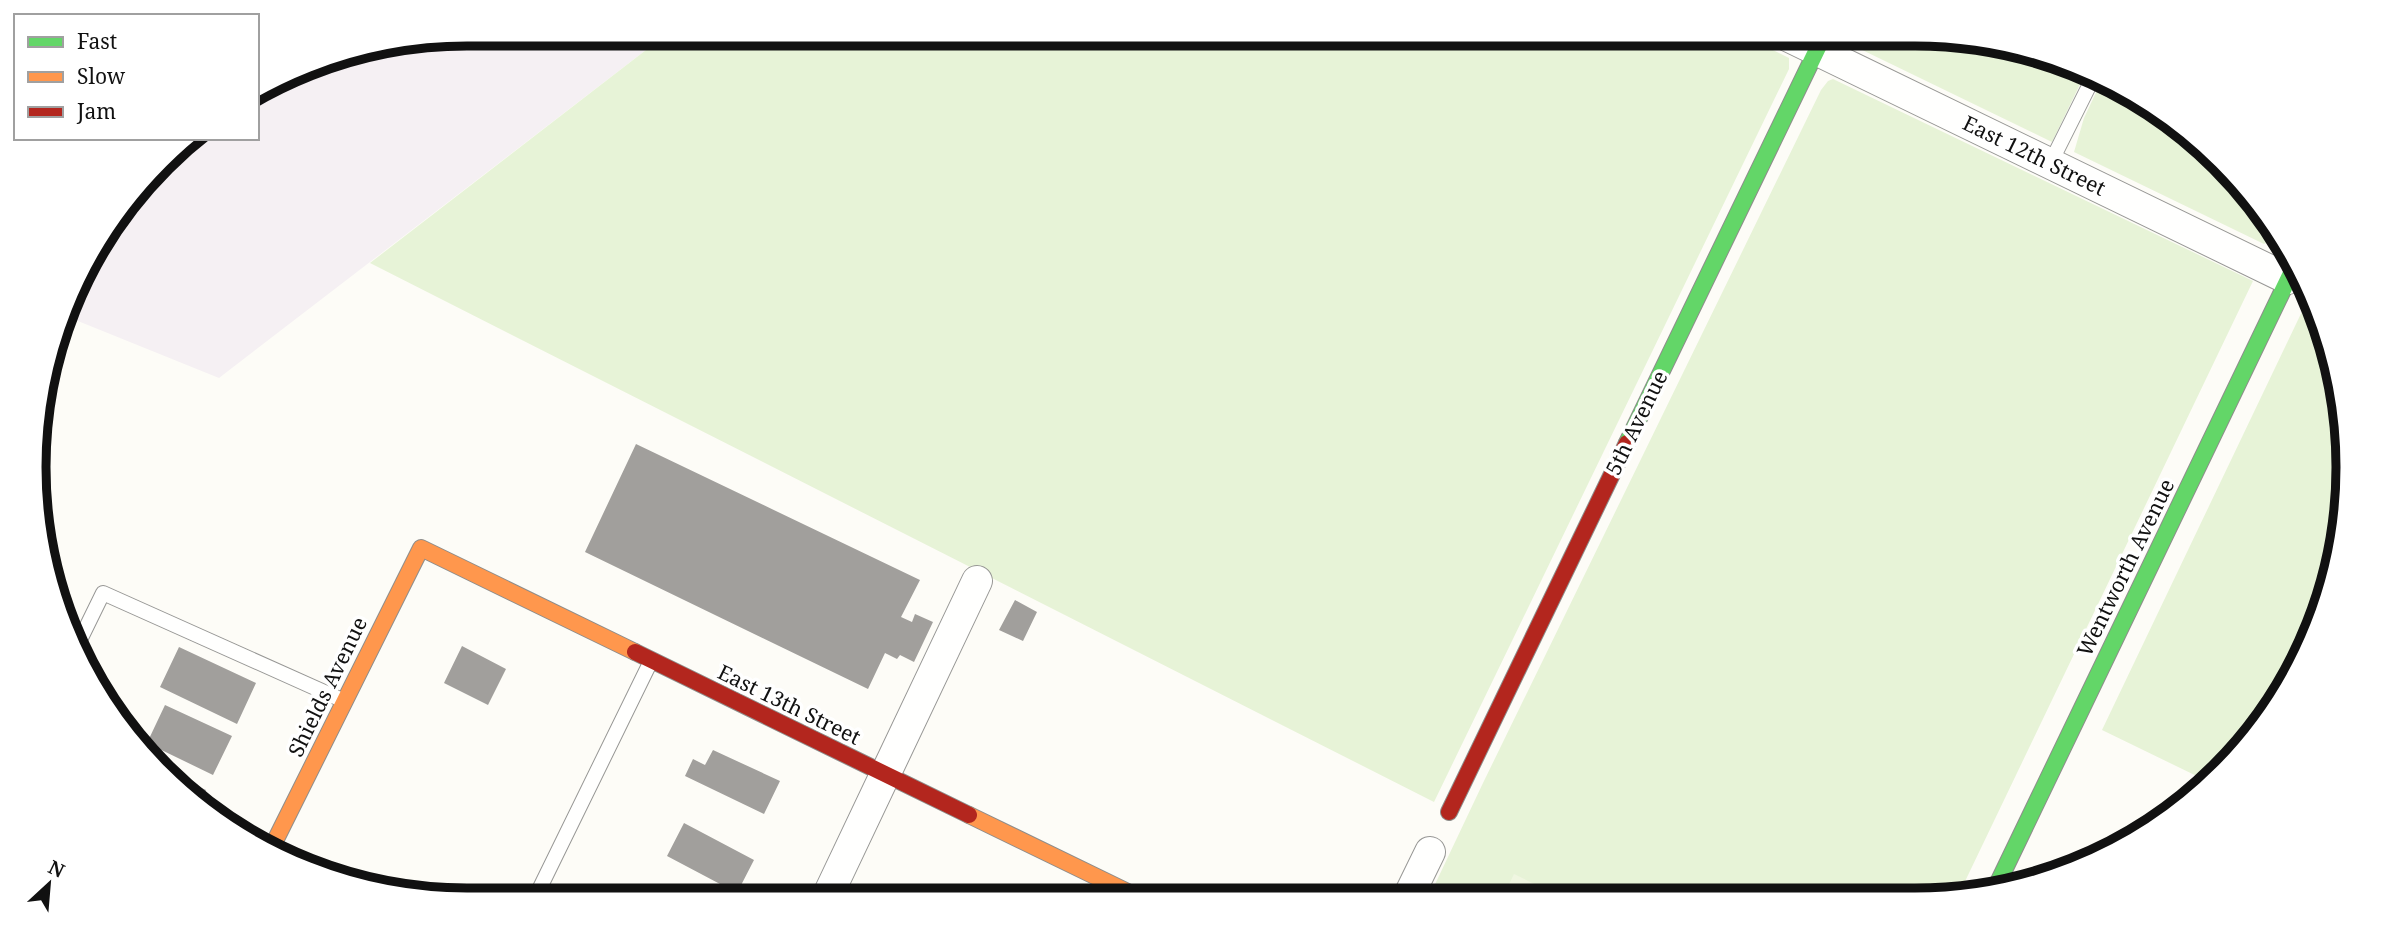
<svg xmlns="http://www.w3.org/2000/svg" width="2381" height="933" viewBox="0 0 2381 933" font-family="'Noto Serif',serif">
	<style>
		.industrial { fill: #f5f0f3 }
		.green { fill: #e7f3d7 }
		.pitch { fill: #f0f6e1 }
		.building { fill: #a19f9c }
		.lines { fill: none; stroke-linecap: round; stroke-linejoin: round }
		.lane-casing { stroke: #979795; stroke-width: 16 }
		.street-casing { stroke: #979795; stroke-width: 32 }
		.fast-casing { stroke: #8e8d8b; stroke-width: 18 }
		.slow-casing { stroke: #8e8d8b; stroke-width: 18 }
		.jam-casing { stroke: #8e8d8b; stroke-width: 18 }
		.lane { stroke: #fffffe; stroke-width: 14 }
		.street { stroke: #fffffe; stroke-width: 30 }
		.fast { stroke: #63d668; stroke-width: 16 }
		.slow { stroke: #ff974d; stroke-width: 16 }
		.jam { stroke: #b3261e; stroke-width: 16 }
		.labels { text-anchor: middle; stroke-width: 7; stroke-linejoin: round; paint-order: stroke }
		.street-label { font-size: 21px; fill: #111; stroke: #fff }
		.rim { fill: none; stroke: #111; stroke-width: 9 }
	</style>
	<rect width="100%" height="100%" fill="#fdfcf7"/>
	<path class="industrial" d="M 467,33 L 668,33 L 219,378 L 68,317 L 91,250 L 181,141 L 185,138 L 257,138 L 257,97 L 327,56 Z"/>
	<path class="green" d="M 668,33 L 1738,33 L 1789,58 L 1789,69 L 1434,802 L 370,263 Z
		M 1849,33 L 1915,33 L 2027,48 L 2084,76 L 2052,142 L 1854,46 L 1847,38 Z
		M 1833,79 L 2253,281 L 1958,896 L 1429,897 L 1483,783 L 1821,90 L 1828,81 Z
		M 2100,84 L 2179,123 L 2278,237 L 2264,244 L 2074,152 L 2084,118 Z
		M 2307,301 L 2344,410 L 2333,579 L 2275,707 L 2209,782 L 2102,730 Z"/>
	<path class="pitch" d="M 1514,874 L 1561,897 L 1503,897 Z"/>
	<path class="building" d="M 636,444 L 920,580 L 901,617 L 912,622 L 915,614 L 933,622 L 914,662 L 900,655 L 897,659 L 885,653 L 868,689 L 585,552 Z
		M 1015,600 L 1037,612 L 1023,641 L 999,630 Z
		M 462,646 L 506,669 L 488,705 L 444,683 Z
		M 179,647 L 256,683 L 237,724 L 160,687 Z
		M 165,705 L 232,736 L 213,775 L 147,743 Z
		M 713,750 L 780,781 L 764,814 L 685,776 L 693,759 L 705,765 Z
		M 167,772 L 206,790 L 199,806 Z
		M 684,823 L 754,860 L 737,893 L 667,856 Z"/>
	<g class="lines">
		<g class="lane-casing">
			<path id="lane" d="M 2050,164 L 2092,80
				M 79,642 L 103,593 L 342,700
				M 534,900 L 650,663"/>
		</g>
		<g class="street-casing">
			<path id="street" d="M 1781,33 L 2288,279
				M 1408,897 L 1430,852
				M 826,899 L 977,581"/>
		</g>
		<g class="fast-casing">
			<path id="fast" d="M 1627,443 L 1825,33
				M 1995,889 L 2295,265"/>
		</g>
		<g class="slow-casing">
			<path id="slow" d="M 969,815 L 1140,898
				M 273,845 L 421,548 L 635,652"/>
		</g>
		<g class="jam-casing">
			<path id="jam" d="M 635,652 L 969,815
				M 1449,812 L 1627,443"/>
		</g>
		<use href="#lane" class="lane"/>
		<use href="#street" class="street"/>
		<use href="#fast" class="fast"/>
		<use href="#slow" class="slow"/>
		<use href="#jam" class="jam"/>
	</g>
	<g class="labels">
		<g class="street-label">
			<text transform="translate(2034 156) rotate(26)" y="7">East 12th Street</text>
			<text transform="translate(1637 423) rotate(-64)" y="7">5th Avenue</text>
			<text transform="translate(2126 568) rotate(-64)" y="7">Wentworth Avenue</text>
			<text transform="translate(328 687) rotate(-64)" y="7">Shields Avenue</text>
			<text transform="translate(789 705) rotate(26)" y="7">East 13th Street</text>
		</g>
	</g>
	<path d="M0 0H2381V933H0ZM467 46H1915A421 421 0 0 1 2336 467V467A421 421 0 0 1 1915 888H467A421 421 0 0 1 46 467V467A421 421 0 0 1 467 46Z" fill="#fff" fill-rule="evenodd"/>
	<path class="rim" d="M467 46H1915A421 421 0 0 1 2336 467V467A421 421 0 0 1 1915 888H467A421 421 0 0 1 46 467V467A421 421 0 0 1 467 46Z"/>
	<rect x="14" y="14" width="245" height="126" fill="#ffffff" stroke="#a0a0a0" stroke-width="2"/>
	<rect x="28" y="37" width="35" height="10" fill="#63d668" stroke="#a0a0a0" stroke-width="2"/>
	<text x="77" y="49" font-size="21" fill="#111111">Fast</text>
	<rect x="28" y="72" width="35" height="10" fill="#ff974d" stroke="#a0a0a0" stroke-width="2"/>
	<text x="77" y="84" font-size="21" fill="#111111">Slow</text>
	<rect x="28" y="107" width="35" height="10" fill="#b3261e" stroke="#a0a0a0" stroke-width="2"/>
	<text x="77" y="119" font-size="21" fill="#111111">Jam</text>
	<g transform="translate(49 884) rotate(26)" stroke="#ffffff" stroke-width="5" paint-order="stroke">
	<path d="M0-5L12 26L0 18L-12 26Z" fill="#111111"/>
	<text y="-10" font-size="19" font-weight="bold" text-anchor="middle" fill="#111111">N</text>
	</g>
</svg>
